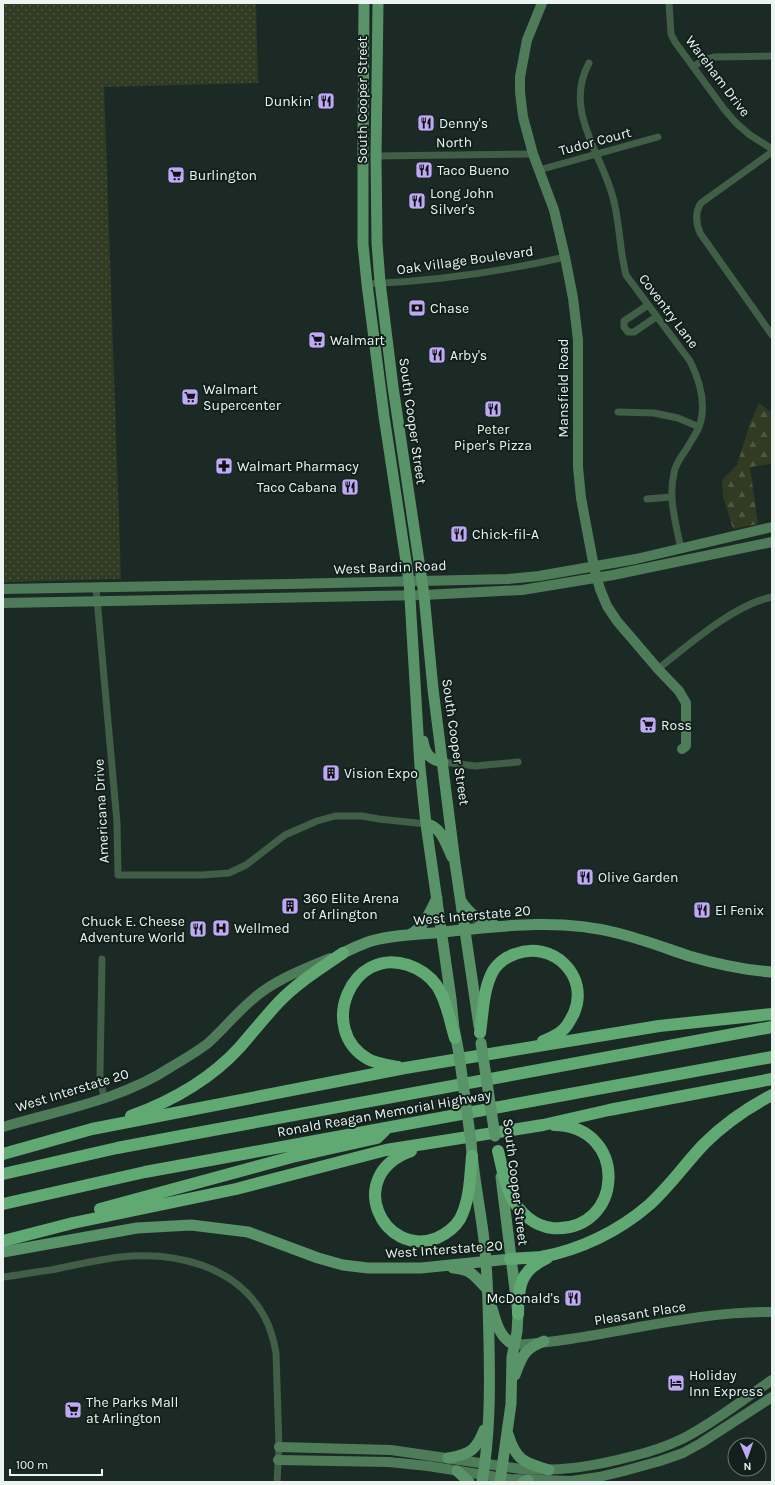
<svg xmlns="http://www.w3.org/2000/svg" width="775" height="1485" viewBox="0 0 775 1485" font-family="Karla,sans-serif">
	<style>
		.forest { fill: url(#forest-firs) }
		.park { fill: url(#park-dots) }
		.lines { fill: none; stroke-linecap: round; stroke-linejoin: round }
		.street { stroke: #415e47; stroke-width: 7 }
		.secondary { stroke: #4e7c59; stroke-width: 10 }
		.primary { stroke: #589467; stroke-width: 11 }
		.highway { stroke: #60a973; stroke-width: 12 }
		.primary-bridge { stroke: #589467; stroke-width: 11 }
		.labels { text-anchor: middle; stroke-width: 4; stroke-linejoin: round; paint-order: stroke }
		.street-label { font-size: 14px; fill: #ebf4f1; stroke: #12201c }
		.poi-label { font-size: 14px; fill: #ebf4f1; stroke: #12201c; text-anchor: start }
	</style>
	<defs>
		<pattern id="forest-firs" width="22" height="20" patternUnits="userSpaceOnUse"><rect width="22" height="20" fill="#313a23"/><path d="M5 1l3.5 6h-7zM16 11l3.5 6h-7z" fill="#4f5743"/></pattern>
		<pattern id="park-dots" width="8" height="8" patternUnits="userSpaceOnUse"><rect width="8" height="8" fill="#313a23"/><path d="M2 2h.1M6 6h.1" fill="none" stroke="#4f5743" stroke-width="1.8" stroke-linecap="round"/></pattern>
	</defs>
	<rect width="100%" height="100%" fill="#1c2a26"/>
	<path class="forest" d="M 759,403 L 772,413 L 772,464 L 750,467 L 758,524 L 733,529 L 723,496 L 722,480 L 737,465 L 750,423 Z"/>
	<path class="park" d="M 3,3 L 256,3 L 258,83 L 104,87 L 121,579 L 3,582 Z"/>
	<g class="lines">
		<path class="street" d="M 669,3 L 671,34 L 675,42 L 724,109 L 736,123 L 750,135 L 772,149
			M 589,63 C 564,109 599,150 612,194 C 620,220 619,248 626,275 L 690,361 C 700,381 707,405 699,427 C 696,434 691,441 687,448 C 682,456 675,464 674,473 C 668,498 676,524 681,549
			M 693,67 L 703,60 L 715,57 L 772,56
			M 772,152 L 701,203 C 695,212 696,223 700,233 L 772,335
			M 376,156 L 533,154
			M 539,170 L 658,137
			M 367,284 C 434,281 500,272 565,257
			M 648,305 L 624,321 L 624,327 L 628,332 L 634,332 L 656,317
			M 618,412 L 654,413 L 678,418 L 699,427
			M 647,499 L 671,497
			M 96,588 L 117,822 L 118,875 L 202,875 L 229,873 L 246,865 L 285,835 L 317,821 L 335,816 L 362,816 L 379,819 L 426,824
			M 658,669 C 688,645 735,604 772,597
			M 443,762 L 475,766 L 518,762
			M 102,959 L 100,1075 L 104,1099
			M 3,1277 C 19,1275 35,1272 51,1270 C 74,1265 97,1260 120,1257 C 174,1251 236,1265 264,1316 C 270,1327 274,1341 276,1353 L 279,1447 L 277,1482"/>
		<path class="secondary" d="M 542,3 L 527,40 L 520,77 L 520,92 L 523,117 L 533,154 L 554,210 L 565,257 L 573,298 L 578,340 L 578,467 L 581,498 L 594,567 L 600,589 L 607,606 L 617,621 L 658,669 L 679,691 L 686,703 L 686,746 L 682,749
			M 3,589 L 289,584 L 508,579 L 539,576 L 636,559 L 772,527
			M 3,603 L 424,595 L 522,590 L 613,575 L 772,542
			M 3,1127 C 60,1110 121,1100 171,1067 C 183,1060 196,1052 207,1044 C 223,1030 236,1013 253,999 C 274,980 304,969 330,958
			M 514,1345 C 601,1340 685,1311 772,1312
			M 279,1447 L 391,1450 L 521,1469 C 561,1472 595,1466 633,1456 C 650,1452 667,1446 682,1439 C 714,1423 742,1400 772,1380
			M 278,1460 L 389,1462 L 428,1466 L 510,1479 L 571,1481 L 599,1477 L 624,1471 L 660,1461 L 683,1453 L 701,1443 L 772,1397"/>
		<path class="primary" d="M 364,3 L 363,156 L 363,244 L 367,284 L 384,416 L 409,581 L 420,767 L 426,824 L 451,999 L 454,1028 L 459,1054
			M 378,3 L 376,156 L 377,243 L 380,282 L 393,387 L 424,595 L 433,689 L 455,863 L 479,1026
			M 423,741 C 425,754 430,760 443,762
			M 426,824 C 441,826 446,844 452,857
			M 461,901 C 469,913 480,922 494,925
			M 409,935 C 424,928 430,912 437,898
			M 343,953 C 351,949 360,945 368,942 C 392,934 419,935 443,932 C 500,926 561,918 617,933 C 642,939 665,948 689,956 C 716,964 744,970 772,972
			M 471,1142 C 473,1172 479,1202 483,1232 C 488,1268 488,1305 489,1342 C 490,1388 490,1436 482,1482
			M 3,1252 L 137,1228 L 191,1225 L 248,1232 L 318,1258 L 343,1265 L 368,1268 L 421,1268 L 510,1259
			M 453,1268 C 472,1269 475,1277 487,1289
			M 492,1308 C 496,1322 499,1337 514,1345
			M 515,1375 C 522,1356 524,1349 544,1341
			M 508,1434 C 516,1461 525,1463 549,1470
			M 448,1458 C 470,1454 476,1451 484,1430
			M 457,1471 L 469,1482
			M 500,1482 L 511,1404 L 512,1357 L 517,1332 L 518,1314 L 501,1177
			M 523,1482 L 528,1480"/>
		<path class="highway" d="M 480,1033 C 483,1013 483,989 493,971 C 498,963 506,957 515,954 C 552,940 590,975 574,1013 C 571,1019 568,1025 564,1029 C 558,1035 551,1038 543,1041
			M 398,1067 C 388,1065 377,1064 368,1059 C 317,1030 351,946 408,965 C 420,969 430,976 437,986 C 447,1001 450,1022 455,1038
			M 131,1116 C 172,1101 211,1079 240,1047 C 253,1032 265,1017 278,1003 C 297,983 321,968 343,953
			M 411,1151 C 343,1175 383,1259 437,1238 C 446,1234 455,1227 460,1219 C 470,1200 470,1177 472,1156
			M 498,1151 C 502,1166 504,1184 512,1198 C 520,1213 534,1226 552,1228 C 624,1234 630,1126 554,1125
			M 3,1154 L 92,1129 L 405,1068 L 659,1026 L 772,1014
			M 3,1174 L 117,1148 L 186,1135 L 772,1027
			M 3,1204 L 145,1172 L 772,1057
			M 100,1209 L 292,1157 L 377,1138 L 387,1128
			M 3,1241 L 73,1223 L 236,1189 L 386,1150 L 543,1125 L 609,1110 L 772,1079
			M 510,1259 C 520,1258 531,1258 541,1257 C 580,1250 619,1231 649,1205 C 669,1187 685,1164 704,1144 C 724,1124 747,1108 772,1095
			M 518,1314 C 518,1287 520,1270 547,1258"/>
		<path class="primary-bridge" d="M 481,1043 L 495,1136
			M 459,1054 L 471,1142"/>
	</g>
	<defs>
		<g id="restaurant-square" transform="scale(0.9)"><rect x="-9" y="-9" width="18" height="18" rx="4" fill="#bea9f5" stroke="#12201c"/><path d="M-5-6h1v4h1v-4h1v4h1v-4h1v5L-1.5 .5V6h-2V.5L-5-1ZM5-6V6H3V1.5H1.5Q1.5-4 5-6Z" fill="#111"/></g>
		<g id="supermarket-square" transform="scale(0.9)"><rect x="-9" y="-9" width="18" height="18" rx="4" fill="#bea9f5" stroke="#12201c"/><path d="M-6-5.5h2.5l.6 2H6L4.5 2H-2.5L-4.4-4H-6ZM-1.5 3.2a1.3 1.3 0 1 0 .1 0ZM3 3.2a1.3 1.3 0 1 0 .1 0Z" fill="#111"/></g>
		<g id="bank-square" transform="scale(0.9)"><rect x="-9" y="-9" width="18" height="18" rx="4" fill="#bea9f5" stroke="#12201c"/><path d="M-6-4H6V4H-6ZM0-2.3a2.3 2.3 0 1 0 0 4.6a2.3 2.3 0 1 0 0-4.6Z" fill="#111"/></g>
		<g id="pharmacy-square" transform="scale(0.9)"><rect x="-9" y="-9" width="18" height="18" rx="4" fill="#bea9f5" stroke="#12201c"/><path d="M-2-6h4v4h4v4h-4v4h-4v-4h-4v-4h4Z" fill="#111"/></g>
		<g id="building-square" transform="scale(0.9)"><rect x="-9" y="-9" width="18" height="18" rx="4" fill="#bea9f5" stroke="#12201c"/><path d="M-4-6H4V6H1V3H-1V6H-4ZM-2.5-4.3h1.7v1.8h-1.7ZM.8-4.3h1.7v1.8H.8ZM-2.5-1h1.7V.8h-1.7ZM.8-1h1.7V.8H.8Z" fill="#111"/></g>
		<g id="hospital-square" transform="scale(0.9)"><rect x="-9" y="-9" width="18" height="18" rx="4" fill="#bea9f5" stroke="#12201c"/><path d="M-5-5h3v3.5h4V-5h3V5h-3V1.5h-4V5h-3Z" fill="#111"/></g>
		<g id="hotel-square" transform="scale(0.9)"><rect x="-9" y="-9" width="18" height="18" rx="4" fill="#bea9f5" stroke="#12201c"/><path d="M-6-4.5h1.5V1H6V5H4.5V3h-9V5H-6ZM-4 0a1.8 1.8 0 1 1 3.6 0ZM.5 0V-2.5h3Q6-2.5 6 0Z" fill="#111"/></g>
	</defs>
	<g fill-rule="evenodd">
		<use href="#restaurant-square" x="326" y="101"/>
		<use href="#restaurant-square" x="426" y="123"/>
		<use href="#restaurant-square" x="424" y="170"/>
		<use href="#supermarket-square" x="176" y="175"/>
		<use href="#restaurant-square" x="417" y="201"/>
		<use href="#bank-square" x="417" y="308"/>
		<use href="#supermarket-square" x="317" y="340"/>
		<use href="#restaurant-square" x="437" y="355"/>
		<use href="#supermarket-square" x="190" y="397"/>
		<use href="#restaurant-square" x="493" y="409"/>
		<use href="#pharmacy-square" x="224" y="466"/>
		<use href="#restaurant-square" x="350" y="487"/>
		<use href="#restaurant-square" x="459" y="534"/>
		<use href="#supermarket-square" x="648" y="725"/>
		<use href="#building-square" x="331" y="773"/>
		<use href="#restaurant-square" x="585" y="877"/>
		<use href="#building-square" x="290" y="906"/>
		<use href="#restaurant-square" x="702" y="910"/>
		<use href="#hospital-square" x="221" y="928"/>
		<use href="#restaurant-square" x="198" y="929"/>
		<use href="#restaurant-square" x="573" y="1298"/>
		<use href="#hotel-square" x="676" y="1383"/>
		<use href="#supermarket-square" x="73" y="1410"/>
	</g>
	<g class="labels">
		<g class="street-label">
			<text transform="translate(718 76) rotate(53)" y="5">Wareham Drive</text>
			<text transform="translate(362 100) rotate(-90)" y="5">South Cooper Street</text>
			<text transform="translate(595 141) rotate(-15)" y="5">Tudor Court</text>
			<text transform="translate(454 142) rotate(-1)" y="5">North</text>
			<text transform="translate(465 260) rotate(-8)" y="5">Oak Village Boulevard</text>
			<text transform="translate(669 311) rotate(53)" y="5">Coventry Lane</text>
			<text transform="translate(563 388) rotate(-90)" y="5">Mansfield Road</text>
			<text transform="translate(413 421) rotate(82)" y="5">South Cooper Street</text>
			<text transform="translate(390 567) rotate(-2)" y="5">West Bardin Road</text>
			<text transform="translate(456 742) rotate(82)" y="5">South Cooper Street</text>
			<text transform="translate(101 811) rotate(-93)" y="5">Americana Drive</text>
			<text transform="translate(472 915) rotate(-5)" y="5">West Interstate 20</text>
			<text transform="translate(72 1090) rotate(-17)" y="5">West Interstate 20</text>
			<text transform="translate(384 1113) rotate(-10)" y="5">Ronald Reagan Memorial Highway</text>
			<text transform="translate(516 1182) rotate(83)" y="5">South Cooper Street</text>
			<text transform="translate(444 1249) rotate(-4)" y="5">West Interstate 20</text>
			<text transform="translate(640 1313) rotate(-9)" y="5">Pleasant Place</text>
		</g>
		<g class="poi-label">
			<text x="313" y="106" text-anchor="end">Dunkin'</text>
			<text x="439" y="128">Denny's</text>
			<text x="437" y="175">Taco Bueno</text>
			<text x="189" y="180">Burlington</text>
			<text x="430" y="198">Long John<tspan x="430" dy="16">Silver's</tspan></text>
			<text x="430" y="313">Chase</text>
			<text x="330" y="345">Walmart</text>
			<text x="450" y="360">Arby's</text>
			<text x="203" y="394">Walmart<tspan x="203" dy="16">Supercenter</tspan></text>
			<text x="493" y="434" text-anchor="middle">Peter<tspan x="493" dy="16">Piper's Pizza</tspan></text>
			<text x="237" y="471">Walmart Pharmacy</text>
			<text x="337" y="492" text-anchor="end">Taco Cabana</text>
			<text x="472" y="539">Chick-fil-A</text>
			<text x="661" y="730">Ross</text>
			<text x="344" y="778">Vision Expo</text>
			<text x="598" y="882">Olive Garden</text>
			<text x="303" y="903">360 Elite Arena<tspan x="303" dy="16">of Arlington</tspan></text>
			<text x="715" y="915">El Fenix</text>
			<text x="185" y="926" text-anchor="end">Chuck E. Cheese<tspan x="185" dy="16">Adventure World</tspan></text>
			<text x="234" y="933">Wellmed</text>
			<text x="560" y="1303" text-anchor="end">McDonald's</text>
			<text x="689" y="1380">Holiday<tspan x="689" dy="16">Inn Express</tspan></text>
			<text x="86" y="1407">The Parks Mall<tspan x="86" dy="16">at Arlington</tspan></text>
		</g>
	</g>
	<rect width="775" height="1485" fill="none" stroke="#ebf4f1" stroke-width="8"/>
	<g transform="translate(747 1457) rotate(178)"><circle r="19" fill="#12201c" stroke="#697571"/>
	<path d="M0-3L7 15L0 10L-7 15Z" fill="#bea9f5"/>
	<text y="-6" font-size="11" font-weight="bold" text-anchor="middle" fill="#ebf4f1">N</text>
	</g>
	<path d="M10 1469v6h92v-6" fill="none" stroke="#ebf4f1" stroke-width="2"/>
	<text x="16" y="1469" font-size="12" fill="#ebf4f1" stroke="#12201c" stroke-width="3" paint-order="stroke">100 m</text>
</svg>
